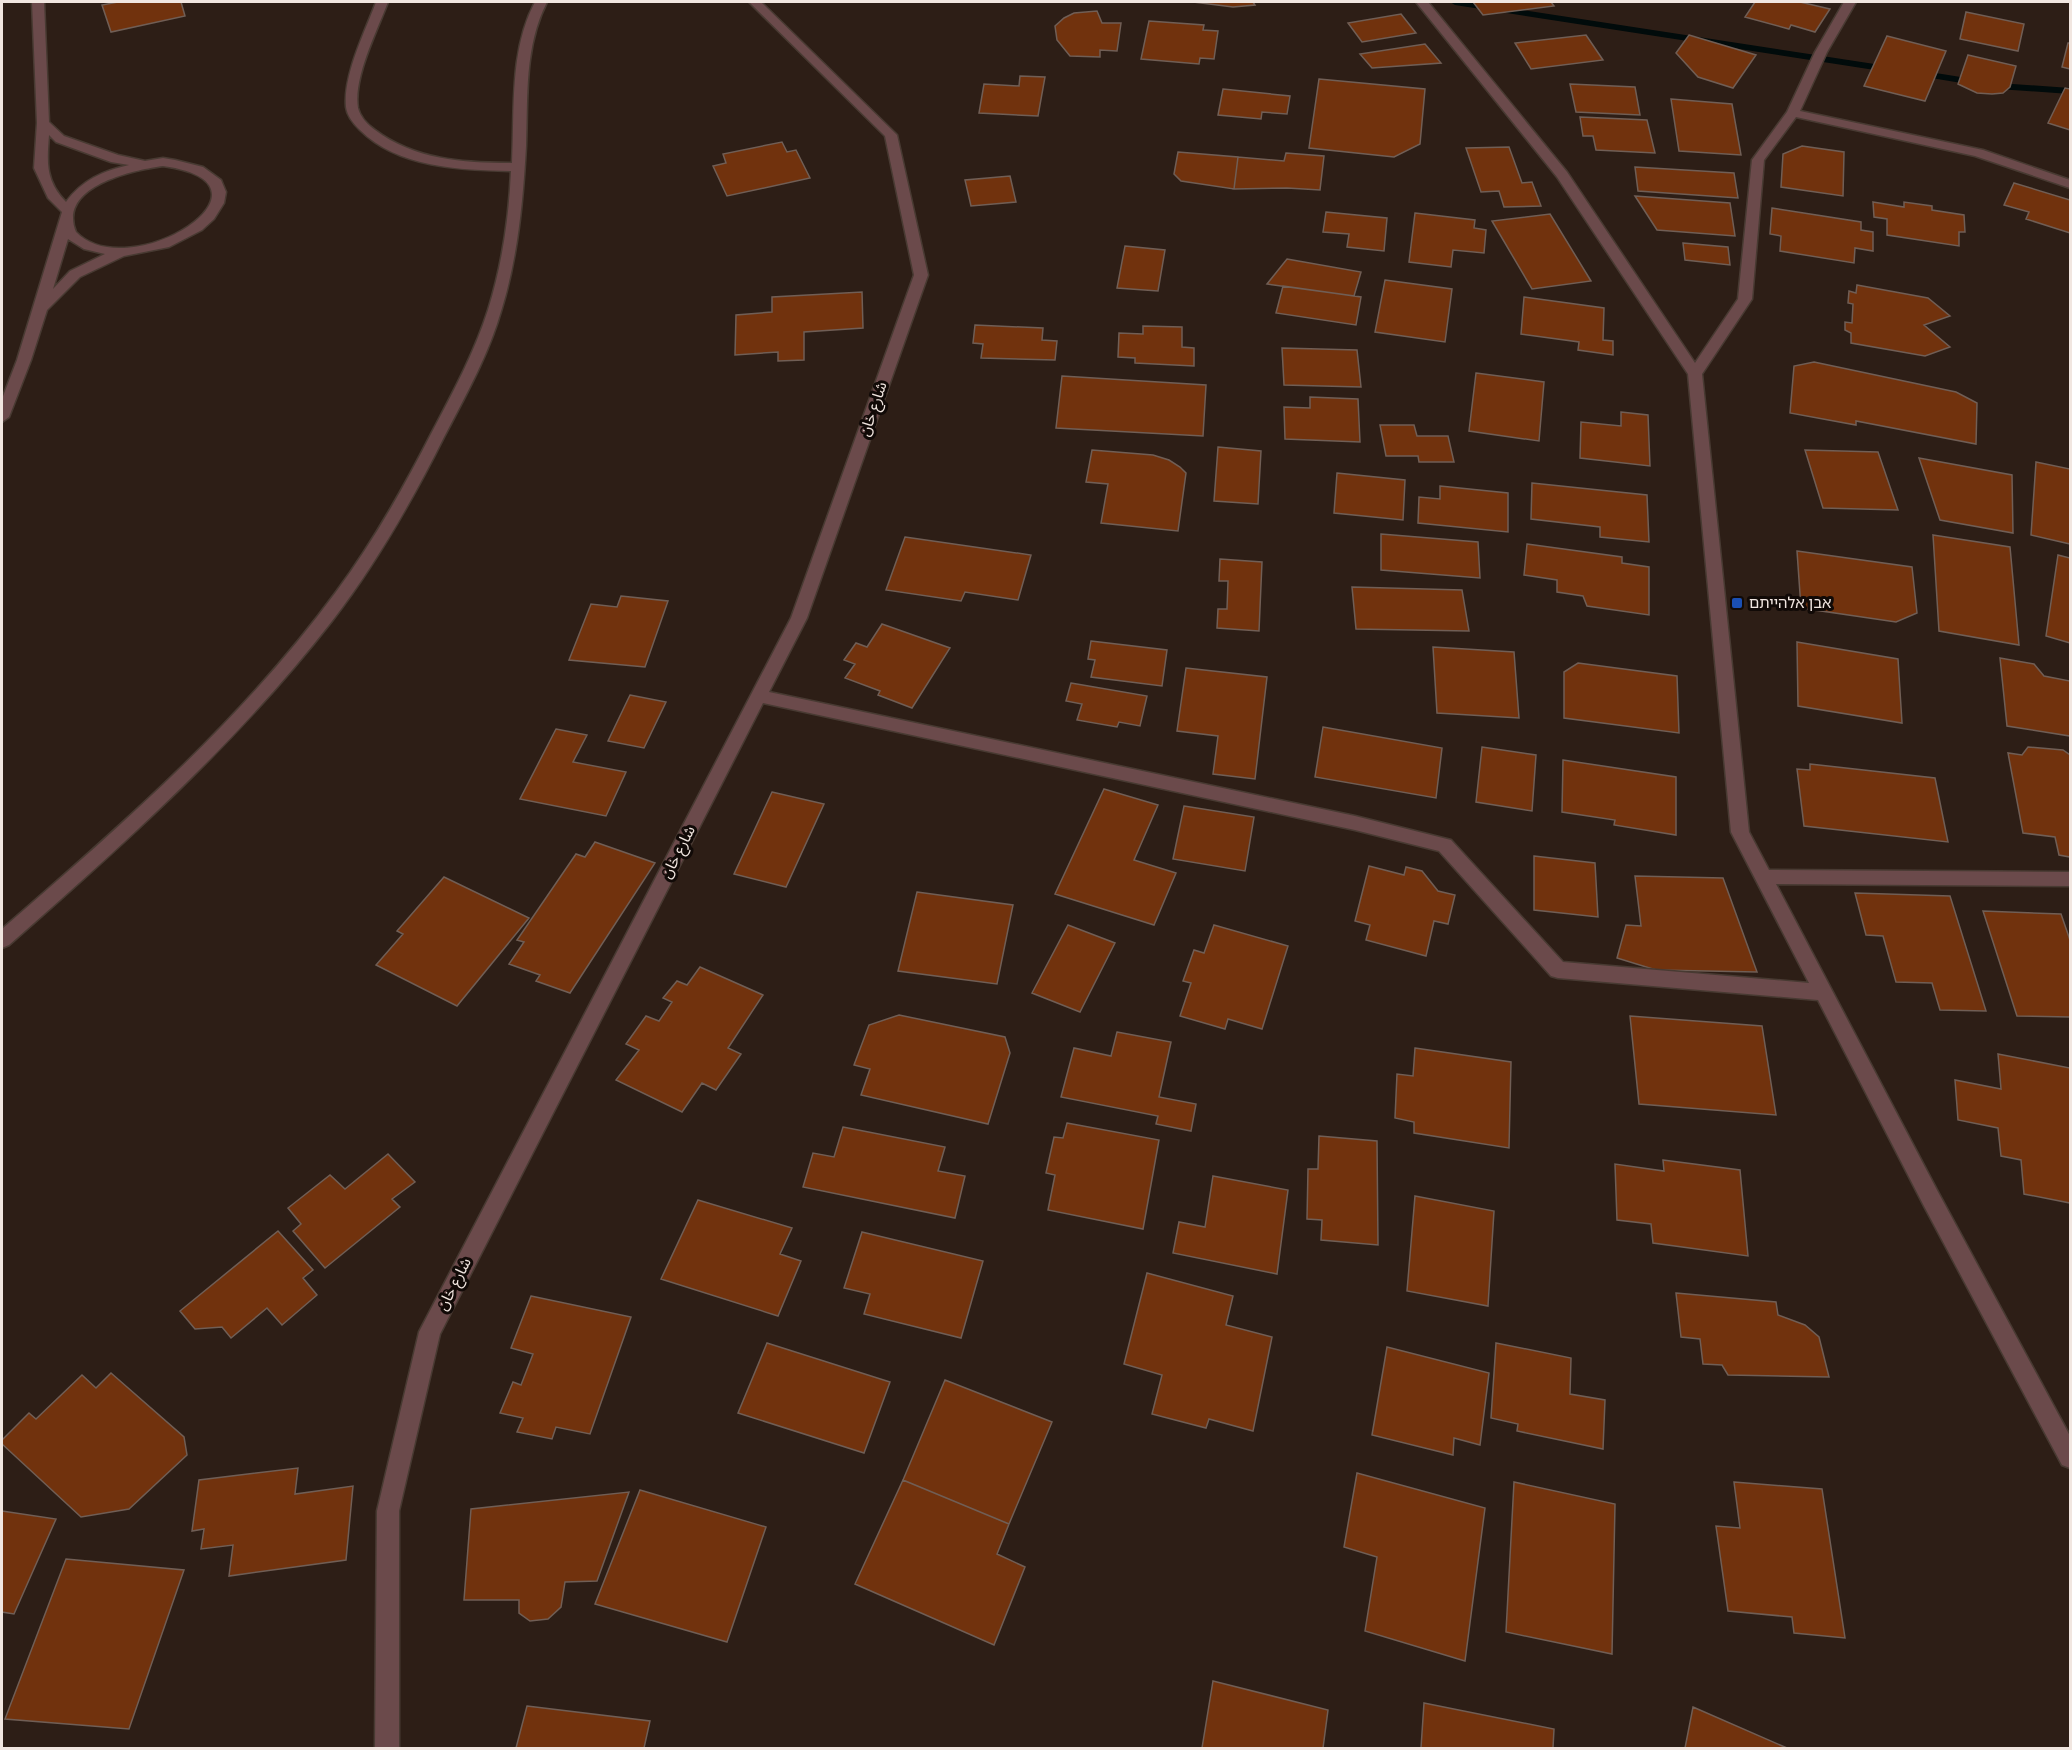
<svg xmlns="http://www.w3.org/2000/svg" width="2072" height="1750" viewBox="0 0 2072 1750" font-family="Lato,'Noto Sans Arabic','Noto Sans Hebrew',sans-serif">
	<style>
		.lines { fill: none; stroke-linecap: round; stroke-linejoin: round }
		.stream { fill: #010b0b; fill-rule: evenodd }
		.building { fill: #71320d; stroke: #705e55; stroke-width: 1.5 }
		.street-casing { stroke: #483a32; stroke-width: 3 }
		.street { fill: #6b4a4b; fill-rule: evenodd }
		.transit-dot { fill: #1a4fb4; stroke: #110a07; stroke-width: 2 }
		.labels { text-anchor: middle; stroke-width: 6; stroke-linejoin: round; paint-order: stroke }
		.street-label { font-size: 15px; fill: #f1e6e0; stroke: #110a07 }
		.poi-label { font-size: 15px; fill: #f1e6e0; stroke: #110a07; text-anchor: start }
	</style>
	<rect width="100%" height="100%" fill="#2d1e16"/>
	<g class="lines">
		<path class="stream" d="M 1450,2 L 1471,2 L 1894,67 L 1899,70 L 1894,73 L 1455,5 Z
			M 1917,70 L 1998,83 L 2070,88 L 2070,94 L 1998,89 L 1913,75 L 1913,71 Z"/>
	</g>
	<path class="building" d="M 118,2 L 181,2 L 185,16 L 111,32 L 102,5 Z
		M 1193,2 L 1253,2 L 1255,5 L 1233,7 Z
		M 1473,2 L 1551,2 L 1554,6 L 1483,15 Z
		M 1755,2 L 1800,2 L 1830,9 L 1815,32 L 1791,25 L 1789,29 L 1745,17 Z
		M 1097,11 L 1102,23 L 1121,23 L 1117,51 L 1100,50 L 1100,57 L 1070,56 L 1057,40 L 1055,26 L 1064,18 L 1074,13 Z
		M 1966,12 L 2024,24 L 2018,51 L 1960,39 Z
		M 1401,14 L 1416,33 L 1362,42 L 1348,23 Z
		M 1149,21 L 1204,25 L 1203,30 L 1218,31 L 1214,59 L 1200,58 L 1199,64 L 1141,59 Z
		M 1586,35 L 1603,60 L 1531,69 L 1515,43 Z
		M 1689,35 L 1756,55 L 1733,88 L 1698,77 L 1676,53 Z
		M 1887,36 L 1946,51 L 1925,101 L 1864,86 Z
		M 2068,43 L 2070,43 L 2070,69 L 2062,67 Z
		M 1425,44 L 1441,63 L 1372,68 L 1360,54 Z
		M 1968,55 L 2016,66 L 2010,87 L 2003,93 L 1992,94 L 1977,93 L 1958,84 Z
		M 1020,76 L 1045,77 L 1038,116 L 979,113 L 984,84 L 1019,86 Z
		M 1319,79 L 1425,89 L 1420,144 L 1394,157 L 1309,148 Z
		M 1570,84 L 1635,87 L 1640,115 L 1576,112 Z
		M 2065,88 L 2070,89 L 2070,130 L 2048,123 Z
		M 1223,89 L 1290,96 L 1287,114 L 1262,112 L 1261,119 L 1218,115 Z
		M 1671,99 L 1732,104 L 1741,155 L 1679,151 Z
		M 1580,117 L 1647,120 L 1655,153 L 1596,150 L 1593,136 L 1583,136 Z
		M 782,142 L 787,152 L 796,150 L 810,178 L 727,196 L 713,166 L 726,163 L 723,154 Z
		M 1802,146 L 1844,152 L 1843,196 L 1781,187 L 1783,154 Z
		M 1509,147 L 1522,183 L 1532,182 L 1541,206 L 1504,207 L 1499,191 L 1481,192 L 1466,148 Z
		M 1178,152 L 1238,157 L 1234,189 L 1181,181 L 1174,174 Z
		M 1286,153 L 1324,156 L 1320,190 L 1287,188 L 1234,189 L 1238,157 L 1284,161 Z
		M 1635,167 L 1734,173 L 1738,198 L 1638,191 Z
		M 1010,176 L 1016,202 L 971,206 L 965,180 Z
		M 2014,183 L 2070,200 L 2070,233 L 2026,219 L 2029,212 L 2004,205 Z
		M 1635,196 L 1730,203 L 1735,236 L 1657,230 Z
		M 1873,202 L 1904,207 L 1904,202 L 1932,206 L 1932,210 L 1964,215 L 1965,232 L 1959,232 L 1959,246 L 1887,235 L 1887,219 L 1874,217 Z
		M 1772,208 L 1861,222 L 1861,230 L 1873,232 L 1873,251 L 1855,248 L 1854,263 L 1780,251 L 1781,236 L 1770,234 Z
		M 1326,212 L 1387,218 L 1384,251 L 1347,247 L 1349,234 L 1323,232 Z
		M 1415,213 L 1475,220 L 1474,228 L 1486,230 L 1484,253 L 1453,250 L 1451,267 L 1409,262 Z
		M 1550,214 L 1591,281 L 1532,289 L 1492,221 Z
		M 1683,243 L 1728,247 L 1730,265 L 1685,260 Z
		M 1125,246 L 1165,250 L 1158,291 L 1117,288 Z
		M 1287,259 L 1361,272 L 1354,296 L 1267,284 Z
		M 1385,280 L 1452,289 L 1445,342 L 1375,332 Z
		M 1857,285 L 1928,298 L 1950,316 L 1924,325 L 1950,347 L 1925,356 L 1851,343 L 1851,333 L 1845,330 L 1845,322 L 1852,323 L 1853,304 L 1848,303 L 1849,291 L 1856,293 Z
		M 1283,286 L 1361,297 L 1356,325 L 1276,313 Z
		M 862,292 L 863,328 L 804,332 L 804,360 L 778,361 L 778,352 L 735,355 L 736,315 L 772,312 L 772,297 Z
		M 1524,297 L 1604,308 L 1603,340 L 1613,341 L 1613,355 L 1578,350 L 1579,342 L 1521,334 Z
		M 975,325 L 1043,328 L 1042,340 L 1057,341 L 1055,360 L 981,358 L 983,344 L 973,343 Z
		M 1143,326 L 1182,327 L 1182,347 L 1194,348 L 1194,366 L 1135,363 L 1135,358 L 1118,357 L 1119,333 L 1143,334 Z
		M 1282,348 L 1357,350 L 1361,387 L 1284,385 Z
		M 1814,362 L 1956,392 L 1977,403 L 1976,444 L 1856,421 L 1856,425 L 1790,413 L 1794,366 Z
		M 1476,373 L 1544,382 L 1539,441 L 1469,431 Z
		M 1062,376 L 1206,385 L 1203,436 L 1056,428 Z
		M 1310,397 L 1358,399 L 1360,442 L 1285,439 L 1284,407 L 1310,408 Z
		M 1621,412 L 1648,415 L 1650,466 L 1580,458 L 1581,422 L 1621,426 Z
		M 1380,425 L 1414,425 L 1417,436 L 1448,436 L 1454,462 L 1419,462 L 1418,456 L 1386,456 Z
		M 1218,447 L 1261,451 L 1258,504 L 1214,501 Z
		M 1092,450 L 1153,455 L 1169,460 L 1180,467 L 1186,473 L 1178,531 L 1101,523 L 1108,484 L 1086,482 Z
		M 1805,450 L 1878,452 L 1898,510 L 1823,508 Z
		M 1919,458 L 2012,475 L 2013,533 L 1940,520 Z
		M 2036,462 L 2070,469 L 2070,544 L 2031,535 Z
		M 1337,473 L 1405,480 L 1403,520 L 1334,513 Z
		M 1532,483 L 1647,495 L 1649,542 L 1600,537 L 1600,527 L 1531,519 Z
		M 1440,486 L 1508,493 L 1508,532 L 1418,523 L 1419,497 L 1440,499 Z
		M 1381,534 L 1478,542 L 1480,578 L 1381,570 Z
		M 1933,535 L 2010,547 L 2019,645 L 1939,631 Z
		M 905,537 L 1031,555 L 1018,600 L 965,592 L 961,601 L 886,590 Z
		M 1527,544 L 1622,557 L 1622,563 L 1649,567 L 1649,615 L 1587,606 L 1583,596 L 1557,592 L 1557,580 L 1524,575 Z
		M 1797,551 L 1912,567 L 1917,613 L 1896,622 L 1801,608 Z
		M 2058,555 L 2070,558 L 2070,643 L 2046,636 Z
		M 1220,559 L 1262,562 L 1259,631 L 1217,628 L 1218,609 L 1227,609 L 1228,581 L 1219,581 Z
		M 1352,587 L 1462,590 L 1469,631 L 1356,629 Z
		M 621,596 L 668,601 L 645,667 L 569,660 L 591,604 L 617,607 Z
		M 882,624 L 950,648 L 912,708 L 878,695 L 880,691 L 845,678 L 855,664 L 844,660 L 856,643 L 867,647 Z
		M 1091,641 L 1167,650 L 1162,686 L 1091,677 L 1095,660 L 1088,659 Z
		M 1797,642 L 1898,659 L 1902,723 L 1798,706 Z
		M 1433,647 L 1514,652 L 1519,718 L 1437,713 Z
		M 2000,658 L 2034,664 L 2044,676 L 2070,681 L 2070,736 L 2007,726 Z
		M 1578,663 L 1677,676 L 1679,733 L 1564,718 L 1564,672 Z
		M 1186,668 L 1267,677 L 1255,779 L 1213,774 L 1218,736 L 1177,731 Z
		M 1071,683 L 1147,696 L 1140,726 L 1119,722 L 1117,727 L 1077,720 L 1082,704 L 1066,701 Z
		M 630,695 L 666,702 L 644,748 L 608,741 Z
		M 1323,727 L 1442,748 L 1436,798 L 1315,777 Z
		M 556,729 L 587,735 L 573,762 L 626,772 L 606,816 L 520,799 Z
		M 1482,747 L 1536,755 L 1532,811 L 1476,802 Z
		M 2028,747 L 2063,750 L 2070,755 L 2070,857 L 2059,855 L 2055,837 L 2023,833 L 2008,753 L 2022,755 Z
		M 1563,760 L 1676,777 L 1676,835 L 1614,825 L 1615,820 L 1562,812 Z
		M 1810,764 L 1935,778 L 1948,842 L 1804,826 L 1797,769 L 1810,770 Z
		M 1104,789 L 1158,805 L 1134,860 L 1176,873 L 1154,925 L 1055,894 Z
		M 772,792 L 824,804 L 786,887 L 734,874 Z
		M 1184,806 L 1254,817 L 1245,871 L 1173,859 Z
		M 595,842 L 655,863 L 570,993 L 536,981 L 540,975 L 509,964 L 524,942 L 517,940 L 576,854 L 585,857 Z
		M 1534,856 L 1595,863 L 1598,917 L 1534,910 Z
		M 1369,866 L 1404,875 L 1406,867 L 1422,871 L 1438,891 L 1455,895 L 1448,924 L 1434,921 L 1426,956 L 1366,940 L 1370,925 L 1355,921 Z
		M 1635,876 L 1723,878 L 1757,972 L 1656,970 L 1617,958 L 1626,925 L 1641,926 Z
		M 444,877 L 529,918 L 457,1006 L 376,965 L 403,934 L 397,931 Z
		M 917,892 L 1013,905 L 997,984 L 898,971 Z
		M 1855,893 L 1950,896 L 1986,1011 L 1940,1010 L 1932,983 L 1896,982 L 1883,936 L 1866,935 Z
		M 1983,911 L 2061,914 L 2070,940 L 2070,1017 L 2017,1016 Z
		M 1068,925 L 1115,943 L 1080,1012 L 1032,993 Z
		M 1214,925 L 1288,946 L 1262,1029 L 1228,1019 L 1225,1029 L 1180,1016 L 1191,983 L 1183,981 L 1194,950 L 1204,953 Z
		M 700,967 L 763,995 L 728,1048 L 741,1054 L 716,1090 L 702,1083 L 682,1112 L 616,1080 L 639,1050 L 626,1044 L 646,1016 L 659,1021 L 672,1002 L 663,998 L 677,981 L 687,985 Z
		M 899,1015 L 1005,1037 L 1010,1053 L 988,1124 L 861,1095 L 870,1069 L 854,1065 L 869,1025 Z
		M 1630,1016 L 1762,1026 L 1776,1115 L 1639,1104 Z
		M 1117,1032 L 1171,1042 L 1159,1097 L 1196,1104 L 1191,1131 L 1156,1124 L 1158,1116 L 1061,1097 L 1074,1048 L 1111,1056 Z
		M 1415,1048 L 1511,1062 L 1509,1148 L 1414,1133 L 1414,1122 L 1395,1118 L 1397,1074 L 1413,1076 Z
		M 1998,1054 L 2070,1068 L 2070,1203 L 2024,1194 L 2021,1160 L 2001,1156 L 1998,1128 L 1958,1120 L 1955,1080 L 2001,1089 Z
		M 1067,1123 L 1159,1140 L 1143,1229 L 1048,1210 L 1055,1175 L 1046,1173 L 1054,1137 L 1063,1138 Z
		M 843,1127 L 945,1147 L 938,1171 L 965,1176 L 955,1218 L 803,1187 L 813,1153 L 834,1157 Z
		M 1319,1136 L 1377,1141 L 1378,1245 L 1321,1240 L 1322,1220 L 1307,1219 L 1308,1169 L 1318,1169 Z
		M 388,1154 L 415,1182 L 392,1199 L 400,1207 L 325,1268 L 293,1231 L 301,1224 L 288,1208 L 330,1175 L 345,1189 Z
		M 1663,1160 L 1740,1170 L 1748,1256 L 1653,1243 L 1651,1224 L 1617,1220 L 1615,1164 L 1664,1171 Z
		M 1213,1176 L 1288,1190 L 1277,1274 L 1173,1253 L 1179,1222 L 1205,1227 Z
		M 1415,1196 L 1494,1211 L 1488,1306 L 1407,1291 Z
		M 698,1200 L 792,1228 L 780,1254 L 801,1261 L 778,1316 L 661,1279 Z
		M 278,1231 L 313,1270 L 303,1278 L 317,1295 L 282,1325 L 267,1308 L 231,1338 L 222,1327 L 195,1329 L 180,1311 Z
		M 862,1232 L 983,1261 L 961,1338 L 864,1314 L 870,1294 L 844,1288 Z
		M 1147,1273 L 1233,1296 L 1226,1325 L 1272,1337 L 1253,1431 L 1209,1419 L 1206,1428 L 1152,1414 L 1162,1375 L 1124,1364 Z
		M 1676,1293 L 1776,1302 L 1778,1315 L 1805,1325 L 1819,1337 L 1829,1377 L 1728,1375 L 1722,1365 L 1703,1364 L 1700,1339 L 1681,1337 Z
		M 531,1296 L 631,1317 L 590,1434 L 556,1427 L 552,1439 L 517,1432 L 523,1418 L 500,1413 L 513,1382 L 521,1385 L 533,1354 L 511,1348 Z
		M 767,1343 L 890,1382 L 864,1453 L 738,1413 Z
		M 1496,1343 L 1571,1358 L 1570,1394 L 1605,1400 L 1603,1449 L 1517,1431 L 1518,1424 L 1491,1418 Z
		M 1387,1347 L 1489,1373 L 1480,1445 L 1454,1438 L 1453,1455 L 1372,1435 Z
		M 111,1373 L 184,1437 L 187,1455 L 129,1509 L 81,1517 L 2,1444 L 2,1440 L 29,1413 L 36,1419 L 82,1375 L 96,1388 Z
		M 945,1380 L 1052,1422 L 1009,1524 L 903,1480 Z
		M 298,1468 L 295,1494 L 353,1486 L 346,1560 L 229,1576 L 233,1545 L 201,1549 L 204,1529 L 192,1531 L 199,1480 Z
		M 1357,1473 L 1485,1508 L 1465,1661 L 1365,1631 L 1377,1557 L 1344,1547 Z
		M 903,1480 L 1009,1524 L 997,1554 L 1025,1567 L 994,1645 L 855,1584 Z
		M 1514,1482 L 1615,1504 L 1612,1654 L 1506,1632 Z
		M 1734,1482 L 1822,1489 L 1845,1638 L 1794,1633 L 1792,1617 L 1728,1611 L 1716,1526 L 1740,1528 Z
		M 640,1490 L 766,1527 L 727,1642 L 595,1604 Z
		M 629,1492 L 597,1581 L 565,1582 L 561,1607 L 548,1619 L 530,1621 L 519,1613 L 519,1600 L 464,1600 L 471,1509 Z
		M 2,1511 L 56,1519 L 14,1614 L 2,1612 Z
		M 66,1559 L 184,1570 L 129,1729 L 5,1719 Z
		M 1213,1681 L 1328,1710 L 1323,1748 L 1202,1748 Z
		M 1424,1703 L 1554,1729 L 1553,1748 L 1421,1748 Z
		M 527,1706 L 650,1721 L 644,1748 L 516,1748 Z
		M 1693,1707 L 1787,1748 L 1685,1748 Z"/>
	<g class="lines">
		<g class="street-casing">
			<path id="street" d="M 32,2 L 44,2 L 49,122 L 64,136 L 118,155 L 145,161 L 163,158 L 175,160 L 203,167 L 221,180 L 226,192 L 224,203 L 214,219 L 202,230 L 169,247 L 124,256 L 80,277 L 47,310 L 31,360 L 9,417 L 2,422 L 2,399 L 17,360 L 62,212 L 48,198 L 34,168 L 37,123 ZM 49,135 L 56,142 L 111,162 L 129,165 C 103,171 82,180 66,202 C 45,181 47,162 49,135 ZM 163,166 C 293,184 129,287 76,232 C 57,186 134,170 163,166 ZM 68,239 L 84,249 L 105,254 L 70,271 L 53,289 Z
				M 376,2 L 388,2 C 377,31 353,78 358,108 C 360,117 368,125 375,130 C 415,160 464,163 512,163 C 515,109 509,51 535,2 L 547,2 C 524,47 528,97 526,146 C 523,201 518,255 502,308 C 489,354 466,395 444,437 C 412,501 376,564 332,621 C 238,742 123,845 9,945 L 2,948 L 2,929 C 121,826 242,720 336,592 C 373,542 403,489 431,434 C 452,394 474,354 488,310 C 502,265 509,218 511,171 C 461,170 398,168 360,130 C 354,124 347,116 346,107 C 343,75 365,32 376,2 Z
				M 749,2 L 761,2 L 897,135 L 928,275 L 807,618 L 769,692 L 1355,816 L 1451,840 L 1563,962 L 1809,983 L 1731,832 L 1688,374 L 1557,177 L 1416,2 L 1428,2 L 1567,172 L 1695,363 L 1738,299 L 1752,160 L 1787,112 L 1815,52 L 1844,2 L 1856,2 L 1827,52 L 1800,111 L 1983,150 L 2070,180 L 2070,188 L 1975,156 L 1796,117 L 1764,160 L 1752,299 L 1702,374 L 1749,832 L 1769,870 L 2070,872 L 2070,886 L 1776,884 L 1938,1192 L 2070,1436 L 2070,1468 L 2062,1465 L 1924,1206 L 1818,1000 L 1558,978 L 1551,976 L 1439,851 L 1355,830 L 763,703 L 440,1334 L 399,1511 L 399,1748 L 375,1748 L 377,1511 L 419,1332 L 791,618 L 914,275 L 885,136 Z"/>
		</g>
		<use href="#street" class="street"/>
	</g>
	<rect class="transit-dot" x="1731" y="597" width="12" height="12" rx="3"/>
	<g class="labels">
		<g class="street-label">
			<text transform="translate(873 409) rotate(-71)" y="5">شارع خان</text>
			<text transform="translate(678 852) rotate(-63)" y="5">شارع خان</text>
			<text transform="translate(454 1284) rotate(-63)" y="5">شارع خان</text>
		</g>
		<g class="poi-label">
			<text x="1749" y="608">אבן אלהייתם</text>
		</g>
	</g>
	<rect width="2072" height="1750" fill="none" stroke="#f1e6e0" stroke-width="6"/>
</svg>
